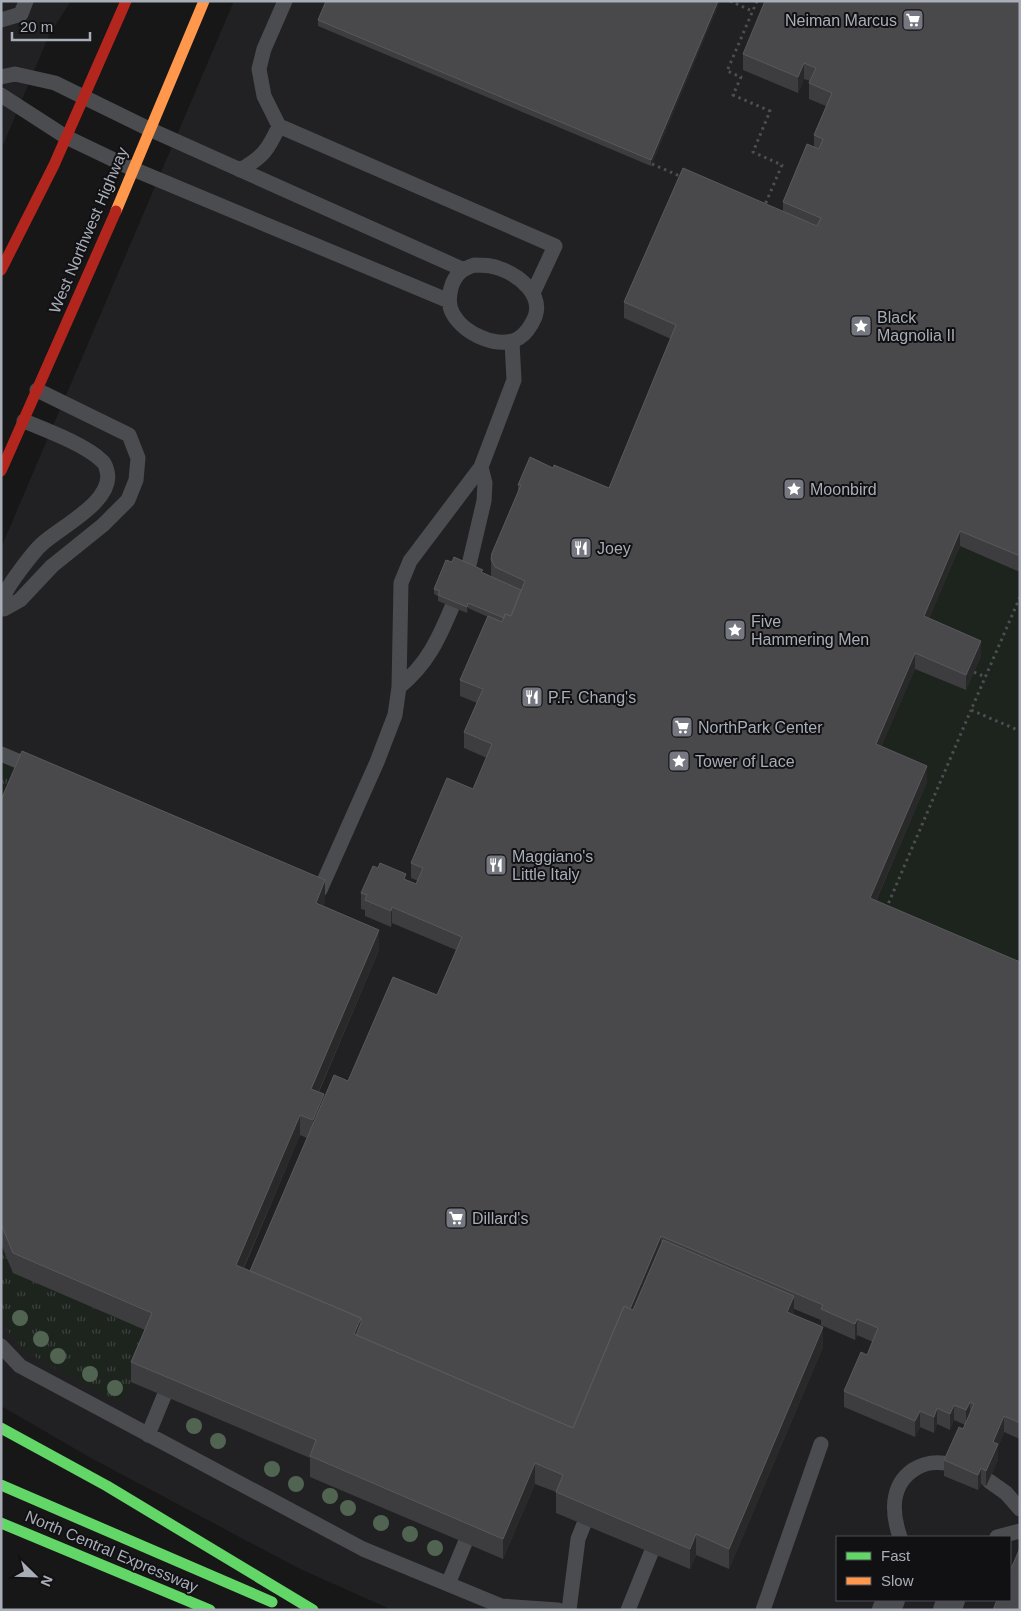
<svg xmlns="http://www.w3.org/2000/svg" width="1021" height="1611" viewBox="0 0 1021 1611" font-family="Arial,sans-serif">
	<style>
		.built { fill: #212123; fill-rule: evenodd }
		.grass { fill: url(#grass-tufts) }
		.garden { fill: #1d241e }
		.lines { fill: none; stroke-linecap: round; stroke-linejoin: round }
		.path { stroke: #4d4e52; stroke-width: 3; stroke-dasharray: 2.5 4; stroke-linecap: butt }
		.lane { stroke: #4b4c50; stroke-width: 15 }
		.street { stroke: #4b4c50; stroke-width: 28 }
		.fast { stroke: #63d668; stroke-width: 11 }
		.slow { stroke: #ff974d; stroke-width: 11 }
		.jam { stroke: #b3261e; stroke-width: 11 }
		.tree { fill: #506451 }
		.wall { fill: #3d3d3f; fill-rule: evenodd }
		.shaded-wall { fill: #29292a }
		.building { fill: #49494c; stroke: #58595d }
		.labels { text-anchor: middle; stroke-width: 4; stroke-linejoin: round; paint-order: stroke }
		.poi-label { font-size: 16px; fill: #a8adb8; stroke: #111113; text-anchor: start }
		.street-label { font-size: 16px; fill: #a8adb8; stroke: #111113 }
	</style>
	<defs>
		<pattern id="grass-tufts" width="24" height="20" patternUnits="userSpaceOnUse" patternTransform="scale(1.25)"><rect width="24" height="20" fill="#1d241e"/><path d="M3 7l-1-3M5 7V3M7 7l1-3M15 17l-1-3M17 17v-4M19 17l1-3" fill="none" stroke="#3b413d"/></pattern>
	</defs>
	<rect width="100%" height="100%" fill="#171717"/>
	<path class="built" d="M 1,1 L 71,1 L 49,35 L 1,150 Z
		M 234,1 L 1020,1 L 1020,1610 L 392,1610 L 298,1568 L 91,1458 L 1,1406 L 1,548 ZM 837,1537 L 1010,1537 L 1010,1600 L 837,1600 Z"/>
	<path class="grass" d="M 1,762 L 22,771 L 1,821 Z
		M 1,1244 L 13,1273 L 152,1333 L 122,1404 L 43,1362 L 22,1348 L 7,1330 L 1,1320 Z"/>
	<path class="garden" d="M 960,546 L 1020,572 L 1020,978 L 870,914 L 927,782 L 876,760 L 915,669 L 966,690 L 924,632 Z"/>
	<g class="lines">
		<path class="path" d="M 730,1 L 752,11
			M 757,1 L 727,71 L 741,77 L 733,95 L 770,111 L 753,152 L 782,165 L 764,207
			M 652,164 L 682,177
			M 1020,597 L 971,710 L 1020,731
			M 974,672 L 985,677
			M 886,909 L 971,710"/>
		<path class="lane" d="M 285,1 L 264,49 L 259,69 L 264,96 L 279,126 L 555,246 L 533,293
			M 1,20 L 21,14 L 26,1
			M 1,77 L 15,74 L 55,83 L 149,129 L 462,269
			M 1,95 L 66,137 L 133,169 L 449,301
			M 240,170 C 263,157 268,150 279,126
			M 474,265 C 483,265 492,265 501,269 C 520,276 543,295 535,317 C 531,326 527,333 519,338 C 499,350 464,334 453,314 C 448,305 449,297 451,288 C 455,274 462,269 474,265 Z
			M 24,421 C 46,430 86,445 102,461 C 105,463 106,467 107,471 C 115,501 60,527 42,544 C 34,551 8,585 5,594 C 4,598 4,604 4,609 L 20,600 L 52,566 L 103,525 L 128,500 L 136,480 L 138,458 L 129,435 L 37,390
			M 468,569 L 484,501 L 485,483 L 481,467
			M 399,687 C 427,665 439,638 452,607
			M 1,754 L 37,769
			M 313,888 L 320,890 L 377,762 L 395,715 L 399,687 L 401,583 L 410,561 L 481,467 L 514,380 L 512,342
			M 1,1346 L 20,1366 L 363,1549 L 501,1606 L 558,1610
			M 148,1435 L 164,1396
			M 989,1481 L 1006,1493 L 1020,1509
			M 900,1537 C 892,1514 890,1486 913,1470 C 925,1462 936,1461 950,1464
			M 997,1537 L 1020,1531
			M 448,1584 L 465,1543
			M 569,1610 L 578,1539 L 584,1524
			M 628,1610 L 651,1553
			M 763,1610 L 821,1444"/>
		<path class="street" d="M 886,1610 L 891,1600
			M 947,1610 L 951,1600"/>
		<path class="fast" d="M 1,1428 L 107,1486 L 313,1610
			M 1,1485 L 272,1602
			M 1,1523 L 210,1610"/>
		<path class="slow" d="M 116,211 L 204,1"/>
		<path class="jam" d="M 1,270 L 54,165 L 126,1
			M 1,471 L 116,211"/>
	</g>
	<g class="tree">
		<circle cx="20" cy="1318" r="8"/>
		<circle cx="41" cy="1339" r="8"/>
		<circle cx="58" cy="1356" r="8"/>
		<circle cx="90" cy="1374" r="8"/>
		<circle cx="115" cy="1388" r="8"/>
		<circle cx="194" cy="1426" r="8"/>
		<circle cx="218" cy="1441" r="8"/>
		<circle cx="272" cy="1469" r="8"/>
		<circle cx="296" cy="1484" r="8"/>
		<circle cx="330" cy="1496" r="8"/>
		<circle cx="348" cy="1508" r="8"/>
		<circle cx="381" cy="1523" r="8"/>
		<circle cx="410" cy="1534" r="8"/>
		<circle cx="435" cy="1548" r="8"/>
	</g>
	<path class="wall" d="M 326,1 L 720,1 L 651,166 L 318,26 L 318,20 Z
		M 1020,1 L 1020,572 L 960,546 L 929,618 L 981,656 L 966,690 L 915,669 L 881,747 L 927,782 L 876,901 L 1020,962 L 1020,1439 L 1004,1432 L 998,1447 L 998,1460 L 986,1486 L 981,1484 L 978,1490 L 944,1476 L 944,1460 L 965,1425 L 954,1420 L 950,1430 L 937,1424 L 934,1433 L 920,1427 L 915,1437 L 844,1407 L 844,1391 L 867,1355 L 873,1342 L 857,1335 L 855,1340 L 821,1325 L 821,1320 L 794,1309 L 794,1315 L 823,1347 L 729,1569 L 696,1555 L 690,1569 L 556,1513 L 556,1492 L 535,1484 L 503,1559 L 310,1477 L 310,1458 L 131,1382 L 131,1362 L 145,1330 L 13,1273 L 1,1244 L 1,800 L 325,900 L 323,906 L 379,950 L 319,1092 L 324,1098 L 348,1081 L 437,995 L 456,950 L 392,923 L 391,927 L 365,916 L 365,910 L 361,909 L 361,893 L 406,880 L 416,884 L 418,881 L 411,878 L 411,863 L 473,789 L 487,758 L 464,748 L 464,732 L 477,703 L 460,696 L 460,680 L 488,617 L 468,608 L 467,613 L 438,601 L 438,596 L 434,594 L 434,589 L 452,562 L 483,573 L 492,577 L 491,575 L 491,559 L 518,492 L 518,485 L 553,468 L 609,488 L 671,339 L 624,318 L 624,302 L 783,211 L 783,202 L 814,147 L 814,135 L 826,106 L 809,99 L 809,83 L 810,81 L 804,79 L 798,93 L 743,70 L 743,54 ZM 300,1135 L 307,1138 L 250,1271 L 244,1268 Z"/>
	<path class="shaded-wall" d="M 718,1 L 720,1 L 651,166 L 651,160 Z
		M 804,63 L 804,79 L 798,93 L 798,77 Z
		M 960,531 L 960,546 L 924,632 L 924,616 Z
		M 468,603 L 468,608 L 467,613 L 467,607 Z
		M 981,641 L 981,656 L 966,690 L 966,675 Z
		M 915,653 L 915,669 L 876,760 L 876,744 Z
		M 927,766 L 927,782 L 870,914 L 870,898 Z
		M 325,880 L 325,900 L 316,923 L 316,903 Z
		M 392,907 L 392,923 L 391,927 L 391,911 Z
		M 379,930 L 379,950 L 311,1109 L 311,1089 Z
		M 324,1094 L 324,1114 L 313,1141 L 313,1120 Z
		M 300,1115 L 300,1135 L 236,1285 L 236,1265 Z
		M 661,1236 L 661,1252 L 628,1329 L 628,1313 Z
		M 794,1296 L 794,1316 L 787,1312 Z
		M 361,1318 L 361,1338 L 354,1334 Z
		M 857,1319 L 857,1335 L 855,1340 L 855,1324 Z
		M 823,1327 L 823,1347 L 729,1569 L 729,1549 Z
		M 970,1402 L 970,1418 L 966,1425 L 966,1410 Z
		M 954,1405 L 954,1420 L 950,1430 L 950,1414 Z
		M 937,1408 L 937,1424 L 934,1433 L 934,1417 Z
		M 920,1411 L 920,1427 L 915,1437 L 915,1421 Z
		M 1004,1416 L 1004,1432 L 998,1447 L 998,1460 L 986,1486 L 986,1471 L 993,1442 Z
		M 535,1463 L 535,1484 L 503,1559 L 503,1539 Z
		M 981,1468 L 981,1484 L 978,1490 L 978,1475 Z
		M 696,1534 L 696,1555 L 690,1569 L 690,1549 Z"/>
	<path class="building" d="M 326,1 L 718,1 L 651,160 L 318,20 Z
		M 765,1 L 1020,1 L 1020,556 L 960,531 L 924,616 L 981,641 L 966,675 L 915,653 L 876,744 L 927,766 L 870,898 L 1020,962 L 1020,1423 L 1004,1416 L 993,1442 L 998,1444 L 986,1471 L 981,1468 L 978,1475 L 944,1460 L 959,1427 L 963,1429 L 974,1404 L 970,1402 L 966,1410 L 954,1405 L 950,1414 L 937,1408 L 934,1417 L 920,1411 L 915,1421 L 844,1391 L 861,1352 L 867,1355 L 878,1328 L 857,1319 L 855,1324 L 821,1309 L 823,1305 L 661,1236 L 630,1309 L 624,1306 L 573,1428 L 356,1335 L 361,1323 L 361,1318 L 250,1271 L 334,1075 L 348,1081 L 393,977 L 437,995 L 462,937 L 392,907 L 391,911 L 365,900 L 367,895 L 361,893 L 373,866 L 378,868 L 380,863 L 406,874 L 404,879 L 416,884 L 423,868 L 411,863 L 447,778 L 473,789 L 492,744 L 464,732 L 483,689 L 460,680 L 488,616 L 502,622 L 505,614 L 511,616 L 525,581 L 495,567 L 491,559 L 492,553 L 521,485 L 518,485 L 530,457 L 553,468 L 554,465 L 609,488 L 676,325 L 624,302 L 683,168 L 817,226 L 821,218 L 783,202 L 807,144 L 819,149 L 823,139 L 814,135 L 832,93 L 809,83 L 816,68 L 804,63 L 798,77 L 743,54 Z
		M 454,557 L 483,570 L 481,572 L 521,590 L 511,616 L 505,614 L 504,618 L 468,603 L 467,607 L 438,595 L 440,591 L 434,589 L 446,560 L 452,562 Z
		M 22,751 L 325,880 L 316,903 L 379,930 L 311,1089 L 324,1094 L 313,1120 L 300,1115 L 236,1265 L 361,1318 L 354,1334 L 573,1428 L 624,1306 L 633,1310 L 663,1240 L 794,1296 L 787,1312 L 823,1327 L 729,1549 L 696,1534 L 690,1549 L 556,1492 L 563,1475 L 535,1463 L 503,1539 L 310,1456 L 316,1440 L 131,1362 L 152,1313 L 13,1253 L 1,1224 L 1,800 Z
		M 1020,1548 L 1020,1610 L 993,1610 L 997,1600 L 1010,1600 L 1010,1571 Z"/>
	<defs>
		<g id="supermarket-square" transform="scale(1.125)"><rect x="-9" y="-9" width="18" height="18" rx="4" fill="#757880" stroke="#111113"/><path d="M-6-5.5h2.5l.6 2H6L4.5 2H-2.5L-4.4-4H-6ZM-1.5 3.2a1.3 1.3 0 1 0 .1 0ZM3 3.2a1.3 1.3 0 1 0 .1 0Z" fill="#fff"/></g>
		<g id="sight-square" transform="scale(1.125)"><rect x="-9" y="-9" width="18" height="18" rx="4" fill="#757880" stroke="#111113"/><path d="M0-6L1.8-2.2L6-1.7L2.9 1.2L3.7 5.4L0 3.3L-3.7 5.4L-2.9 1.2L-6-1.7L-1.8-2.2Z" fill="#fff"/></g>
		<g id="restaurant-square" transform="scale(1.125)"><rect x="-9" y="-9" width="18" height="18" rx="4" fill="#757880" stroke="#111113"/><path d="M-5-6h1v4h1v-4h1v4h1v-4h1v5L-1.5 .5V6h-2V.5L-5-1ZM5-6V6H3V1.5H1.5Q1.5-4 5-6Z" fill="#fff"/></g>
	</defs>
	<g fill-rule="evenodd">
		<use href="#supermarket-square" x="913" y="20"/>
		<use href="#sight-square" x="861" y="326"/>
		<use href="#sight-square" x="794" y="489"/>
		<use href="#restaurant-square" x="581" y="548"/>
		<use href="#sight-square" x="735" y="630"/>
		<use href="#restaurant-square" x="532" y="697"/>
		<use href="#supermarket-square" x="682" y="727"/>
		<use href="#sight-square" x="679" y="761"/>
		<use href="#restaurant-square" x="496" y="865"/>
		<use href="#supermarket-square" x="456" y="1218"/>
	</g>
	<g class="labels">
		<g class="poi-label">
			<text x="897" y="26" text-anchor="end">Neiman Marcus</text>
			<text x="877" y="323">Black<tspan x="877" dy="18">Magnolia II</tspan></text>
			<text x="810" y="495">Moonbird</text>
			<text x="597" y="554">Joey</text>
			<text x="751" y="627">Five<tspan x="751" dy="18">Hammering Men</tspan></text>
			<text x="548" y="703">P.F. Chang's</text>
			<text x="698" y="733">NorthPark Center</text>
			<text x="695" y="767">Tower of Lace</text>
			<text x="512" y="862">Maggiano's<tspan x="512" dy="18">Little Italy</tspan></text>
			<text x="472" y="1224">Dillard's</text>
		</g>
		<g class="street-label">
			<text transform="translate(88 230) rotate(-67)" y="6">West Northwest Highway</text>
			<text transform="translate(112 1551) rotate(23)" y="6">North Central Expressway</text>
		</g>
	</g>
	<rect width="1021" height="1611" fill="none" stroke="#a8adb8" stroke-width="5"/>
	<rect x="836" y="1536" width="175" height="65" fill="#111113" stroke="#4d4f55"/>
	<rect x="846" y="1552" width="25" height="8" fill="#63d668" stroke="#4d4f55"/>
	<text x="881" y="1561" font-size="15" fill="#a8adb8">Fast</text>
	<rect x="846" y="1577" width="25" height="8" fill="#ff974d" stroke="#4d4f55"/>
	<text x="881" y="1586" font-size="15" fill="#a8adb8">Slow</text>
	<g transform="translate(35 1576) rotate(113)" stroke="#111113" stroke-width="4" paint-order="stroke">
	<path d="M0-4L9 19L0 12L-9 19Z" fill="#a8adb8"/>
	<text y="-8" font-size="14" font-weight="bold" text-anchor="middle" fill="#a8adb8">N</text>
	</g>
	<path d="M12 32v8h78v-8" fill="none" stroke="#a8adb8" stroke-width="2.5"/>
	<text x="20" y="32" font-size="15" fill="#a8adb8" stroke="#111113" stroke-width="4" paint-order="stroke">20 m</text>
</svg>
